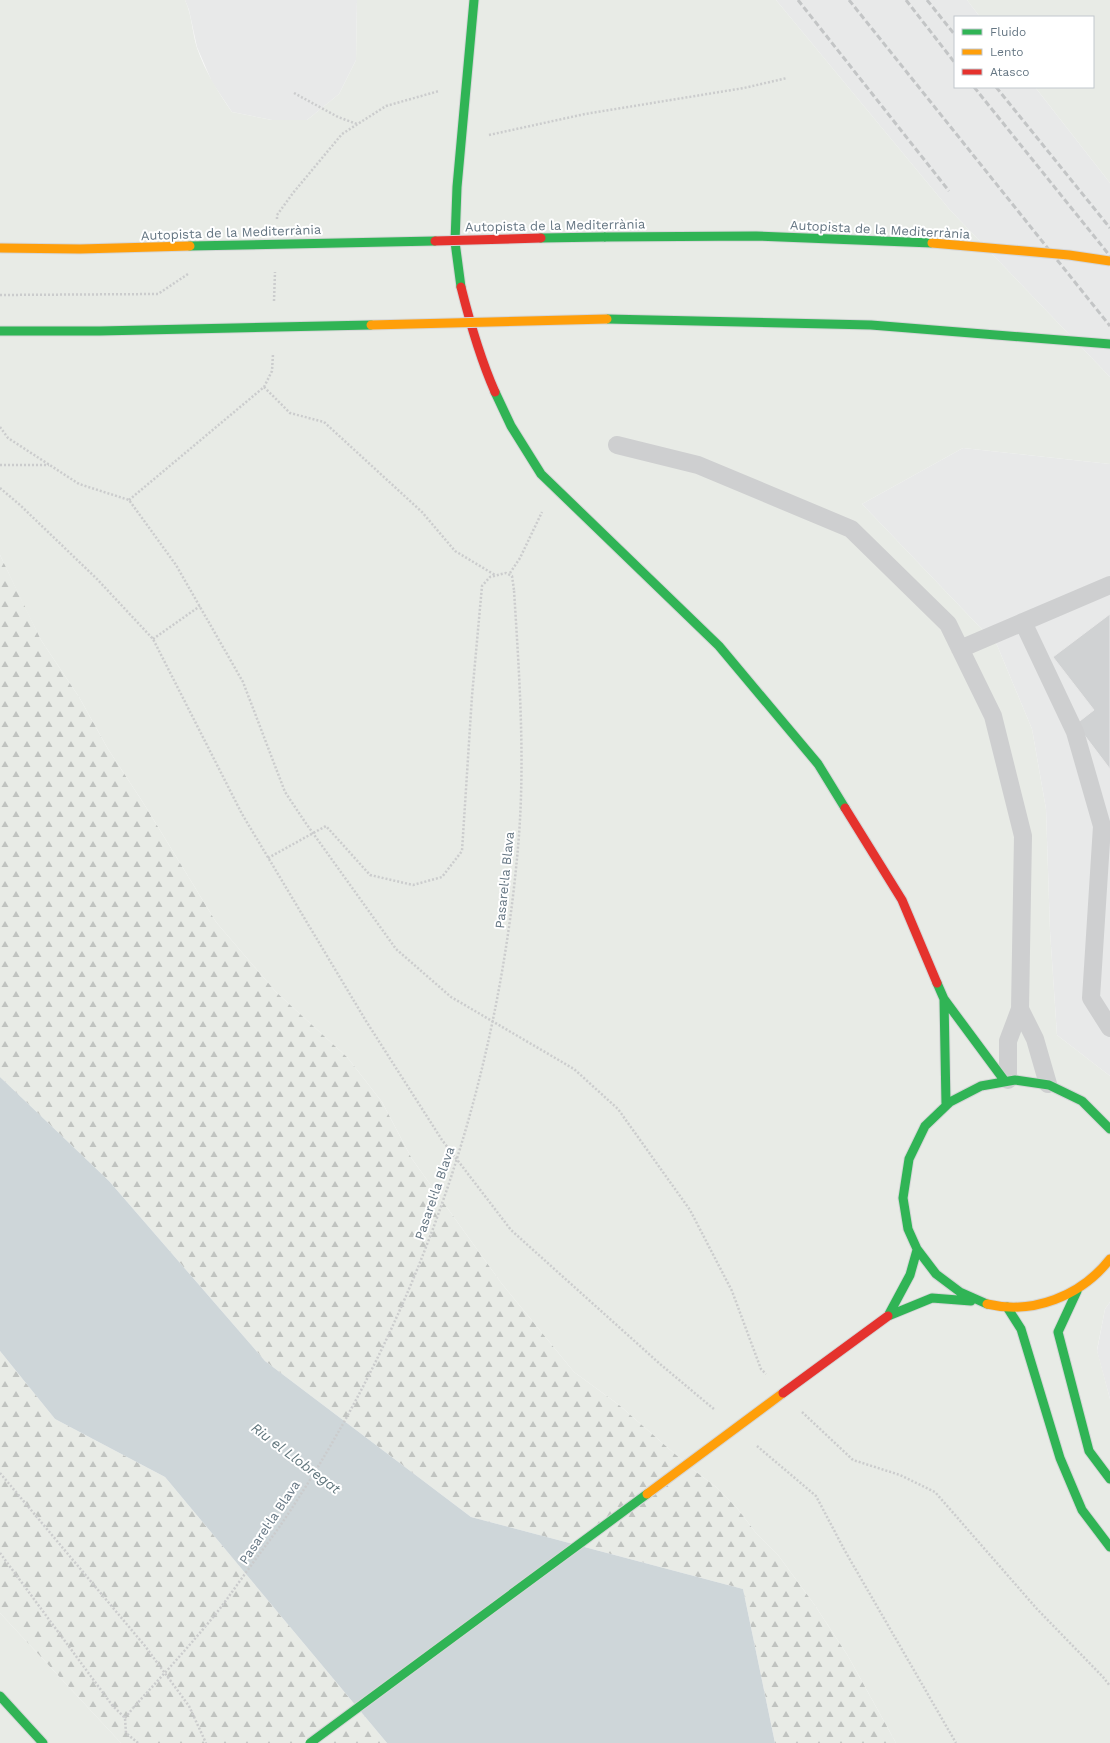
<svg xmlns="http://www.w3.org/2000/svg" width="1110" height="1743" viewBox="0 0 1110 1743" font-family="'Work Sans',sans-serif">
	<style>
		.built { fill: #e8e9e9 }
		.green { fill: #e8ebe6 }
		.forest { fill: url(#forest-firs) }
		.water { fill: #ced6d9 }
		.building { fill: #d0d2d3; stroke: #e8e8e8 }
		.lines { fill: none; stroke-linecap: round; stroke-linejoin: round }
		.fast-casing { stroke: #d5d6d7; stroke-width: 11 }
		.slow-casing { stroke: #d5d6d7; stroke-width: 11 }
		.jam-casing { stroke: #d5d6d7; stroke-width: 11 }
		.path { stroke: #cbcccd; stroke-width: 2.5; stroke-dasharray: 2 2; stroke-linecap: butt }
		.lane { stroke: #cecfd0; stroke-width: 18 }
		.fast { stroke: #30b455; stroke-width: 9 }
		.slow { stroke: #ff9f0a; stroke-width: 9 }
		.jam { stroke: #e5322d; stroke-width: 9 }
		.rail { stroke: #c3c5c6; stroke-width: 3; stroke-dasharray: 6 3; stroke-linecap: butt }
		.fast-bridge-casing { stroke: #d5d6d7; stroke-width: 11; stroke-linecap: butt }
		.slow-bridge-casing { stroke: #d5d6d7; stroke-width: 11; stroke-linecap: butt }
		.jam-bridge-casing { stroke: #d5d6d7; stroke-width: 11; stroke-linecap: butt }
		.path-bridge { stroke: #cbcccd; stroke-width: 2.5; stroke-dasharray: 2 2; stroke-linecap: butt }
		.fast-bridge { stroke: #30b455; stroke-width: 9 }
		.slow-bridge { stroke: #ff9f0a; stroke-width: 9 }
		.jam-bridge { stroke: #e5322d; stroke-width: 9 }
		.labels { text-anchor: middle; stroke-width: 4; stroke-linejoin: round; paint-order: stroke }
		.street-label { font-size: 13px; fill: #657683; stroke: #fff }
		.water-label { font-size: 14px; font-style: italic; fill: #60757c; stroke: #fff }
	</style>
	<defs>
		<pattern id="forest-firs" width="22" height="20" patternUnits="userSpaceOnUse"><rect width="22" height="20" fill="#e8ebe6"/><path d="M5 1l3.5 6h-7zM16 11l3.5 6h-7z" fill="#c0c3c0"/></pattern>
	</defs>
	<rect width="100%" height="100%" fill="#f9f9f9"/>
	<path class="built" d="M 185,0 L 357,0 L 356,60 L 339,94 L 307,120 L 272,120 L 232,112 L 212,82 L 197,47 L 189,10 Z
		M 776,0 L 967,0 L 980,17 L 955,17 L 955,87 L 1035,87 L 1110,183 L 1110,377 L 950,210 Z
		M 963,448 L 1110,464 L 1110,1076 L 1057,1035 L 1050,931 L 1046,809 L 1032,729 L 997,645 L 862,504 Z
		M 1110,1302 L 1110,1399 L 1097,1351 L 1105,1309 Z"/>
	<path class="green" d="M 0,0 L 185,0 C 192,15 192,32 197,48 C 205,71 218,92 232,112 L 272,120 L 307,120 L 339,94 L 356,60 L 357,0 L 776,0 L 950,210 L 1110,377 L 1110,464 L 963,448 L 862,504 L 997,645 L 1032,729 L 1046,809 L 1050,931 L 1057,1035 L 1110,1076 L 1110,1302 L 1105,1309 L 1097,1350 L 1110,1399 L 1110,1743 L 896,1743 L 848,1656 L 814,1604 L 778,1555 L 756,1533 L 737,1508 L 716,1487 L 691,1468 L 619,1405 L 574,1372 L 502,1284 L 412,1159 L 382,1102 L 347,1057 L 276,992 L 216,922 L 144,804 L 108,749 L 79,697 L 41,640 L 26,610 L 0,555 Z
		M 967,0 L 1110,0 L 1110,183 L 1035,87 L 1093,87 L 1093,17 L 980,17 Z
		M 0,1613 L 121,1743 L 0,1743 Z"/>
	<path class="forest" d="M 0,555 L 41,640 L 79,697 L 108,749 L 144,804 L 216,922 L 276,992 L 347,1057 L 382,1102 L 412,1159 L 502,1284 L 574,1372 L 619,1405 L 691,1468 L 716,1487 L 737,1508 L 756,1533 L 778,1555 L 814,1604 L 848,1656 L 896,1743 L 775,1743 L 743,1589 L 471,1517 L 265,1361 L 109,1181 L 0,1077 Z
		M 0,1351 L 55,1419 L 165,1477 L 387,1743 L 121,1743 L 0,1613 Z"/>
	<path class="water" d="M 0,1077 L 109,1181 L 265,1361 L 471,1517 L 743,1589 L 775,1743 L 387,1743 L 165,1477 L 55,1419 L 0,1351 Z"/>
	<path class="building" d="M 1110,614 L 1110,769 L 1076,724 L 1094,710 L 1053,657 Z"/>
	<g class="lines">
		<g class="fast-casing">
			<path id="fast" d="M 604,237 L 756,236 L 932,243
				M 461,287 L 455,242 L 457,187 L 474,0
				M 607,319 L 871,325 L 1110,344
				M 495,392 L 511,426 L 541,474 L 719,646 L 818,764 L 845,808
				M 937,983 L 944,999 L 1004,1080
				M 944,999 L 946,1104
				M 1077,1291 L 1058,1332 L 1089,1451 L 1110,1479
				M 987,1304 L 960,1292 L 936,1274 L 917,1249 L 908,1229 L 903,1198 L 909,1159 L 925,1126 L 950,1102 L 981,1086 L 1015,1080 L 1049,1085 L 1082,1101 L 1110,1129
				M 1007,1307 L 1021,1329 L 1060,1458 L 1082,1510 L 1110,1547
				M 888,1316 L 932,1298 L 971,1301
				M 888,1316 L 910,1275 L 917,1250
				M 0,1696 L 43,1743"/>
		</g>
		<g class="slow-casing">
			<path id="slow" d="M 987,1304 C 1033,1315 1081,1296 1110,1259"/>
		</g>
		<g class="jam-casing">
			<path id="jam" d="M 461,287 C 470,323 480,358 495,392
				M 845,808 L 902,900 L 937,983"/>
		</g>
		<path class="path" d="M 294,93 L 338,117 L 357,124
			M 489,135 L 585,114 L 744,88 L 787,78
			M 277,219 L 277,215 L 293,193 L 342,134 L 386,106 L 439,91
			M 0,295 L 158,294 L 188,274
			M 274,301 L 275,272
			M 264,387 L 290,413 L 324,422 L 422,512 L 455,551 L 495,575
			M 0,427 L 8,438 L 79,484 L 129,500 L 176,565 L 243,682 L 285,792 L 305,822 L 396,949 L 451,997 L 574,1069 L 618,1109 L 690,1210 L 732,1291 L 761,1369 L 766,1374
			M 0,465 L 49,465
			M 0,488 L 20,505 L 97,579 L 153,639 L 242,814 L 366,1021 L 442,1140 L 511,1230 L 660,1364 L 715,1410
			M 129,500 L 264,387 L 272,371 L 273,354
			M 510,573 L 520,558 L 542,512
			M 153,639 L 200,606
			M 268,858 L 326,826 L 370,875 L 413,885 L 442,877 L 462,851 L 472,696 L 482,586 L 490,577 L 506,573 L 512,576 L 514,590
			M 802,1412 L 853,1460 L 900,1475 L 935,1492 L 1037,1609 L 1103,1677 L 1110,1686
			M 757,1446 L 816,1496 L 845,1551 L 956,1743
			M 0,1473 L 145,1646 L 189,1706 L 206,1743
			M 0,1553 L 112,1705 L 125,1718 L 126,1733 L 138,1743
			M 125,1718 L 133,1708"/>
		<path class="lane" d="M 617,445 L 698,465 L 851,529 L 948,624 L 993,716 L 1023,836 L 1020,1009 L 1008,1041 L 1008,1080
			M 1023,622 L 1075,732 L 1102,826 L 1091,998 L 1110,1028
			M 960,649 L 1110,585
			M 1020,1009 L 1035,1039 L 1048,1084"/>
		<use href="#fast" class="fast"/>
		<use href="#slow" class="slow"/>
		<use href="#jam" class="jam"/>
		<path class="rail" d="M 798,0 L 949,191
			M 849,0 L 1110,326
			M 906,0 L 955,63
			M 927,0 L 955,35
			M 974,87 L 1110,256
			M 996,87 L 1110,228"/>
		<g class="fast-bridge-casing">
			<path id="fast-bridge" d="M 541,238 L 604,237
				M 190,246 L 435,241
				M 0,331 L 100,331 L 371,325
				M 310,1743 L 647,1494"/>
		</g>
		<g class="slow-bridge-casing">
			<path id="slow-bridge" d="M 932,243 L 1069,255 L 1110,261
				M 0,248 L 80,249 L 190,246
				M 371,325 L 607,319
				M 647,1494 L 783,1393"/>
		</g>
		<g class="jam-bridge-casing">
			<path id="jam-bridge" d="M 435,241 L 541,238
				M 783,1393 L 888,1316"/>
		</g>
		<path class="path-bridge" d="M 133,1708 C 160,1678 188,1648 214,1616 C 227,1600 238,1583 250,1567 C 262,1550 275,1534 286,1517 C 422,1313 500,1079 519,835 C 525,753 519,671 514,590"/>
		<use href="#fast-bridge" class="fast-bridge"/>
		<use href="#slow-bridge" class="slow-bridge"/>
		<use href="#jam-bridge" class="jam-bridge"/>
	</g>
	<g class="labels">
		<g class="street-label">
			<text transform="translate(555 225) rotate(-1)" y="5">Autopista de la Mediterrània</text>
			<text transform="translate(880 229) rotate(3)" y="5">Autopista de la Mediterrània</text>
			<text transform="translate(231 232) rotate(-2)" y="5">Autopista de la Mediterrània</text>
			<text transform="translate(504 880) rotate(-84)" y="5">Pasarel·la Blava</text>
			<text transform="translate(434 1193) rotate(-71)" y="5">Pasarel·la Blava</text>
			<text transform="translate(269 1522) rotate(-56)" y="5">Pasarel·la Blava</text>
		</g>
		<g class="water-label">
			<text transform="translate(296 1458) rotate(37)" y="5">Riu el Llobregat</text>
		</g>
	</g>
	<rect x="954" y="16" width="140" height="72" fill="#ffffff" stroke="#c1c8cd"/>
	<rect x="962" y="29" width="20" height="6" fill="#30b455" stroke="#c1c8cd"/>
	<text x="990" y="36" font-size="12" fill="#657683">Fluido</text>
	<rect x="962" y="49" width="20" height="6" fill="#ff9f0a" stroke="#c1c8cd"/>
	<text x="990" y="56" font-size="12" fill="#657683">Lento</text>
	<rect x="962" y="69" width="20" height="6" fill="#e5322d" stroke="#c1c8cd"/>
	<text x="990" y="76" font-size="12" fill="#657683">Atasco</text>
</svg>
